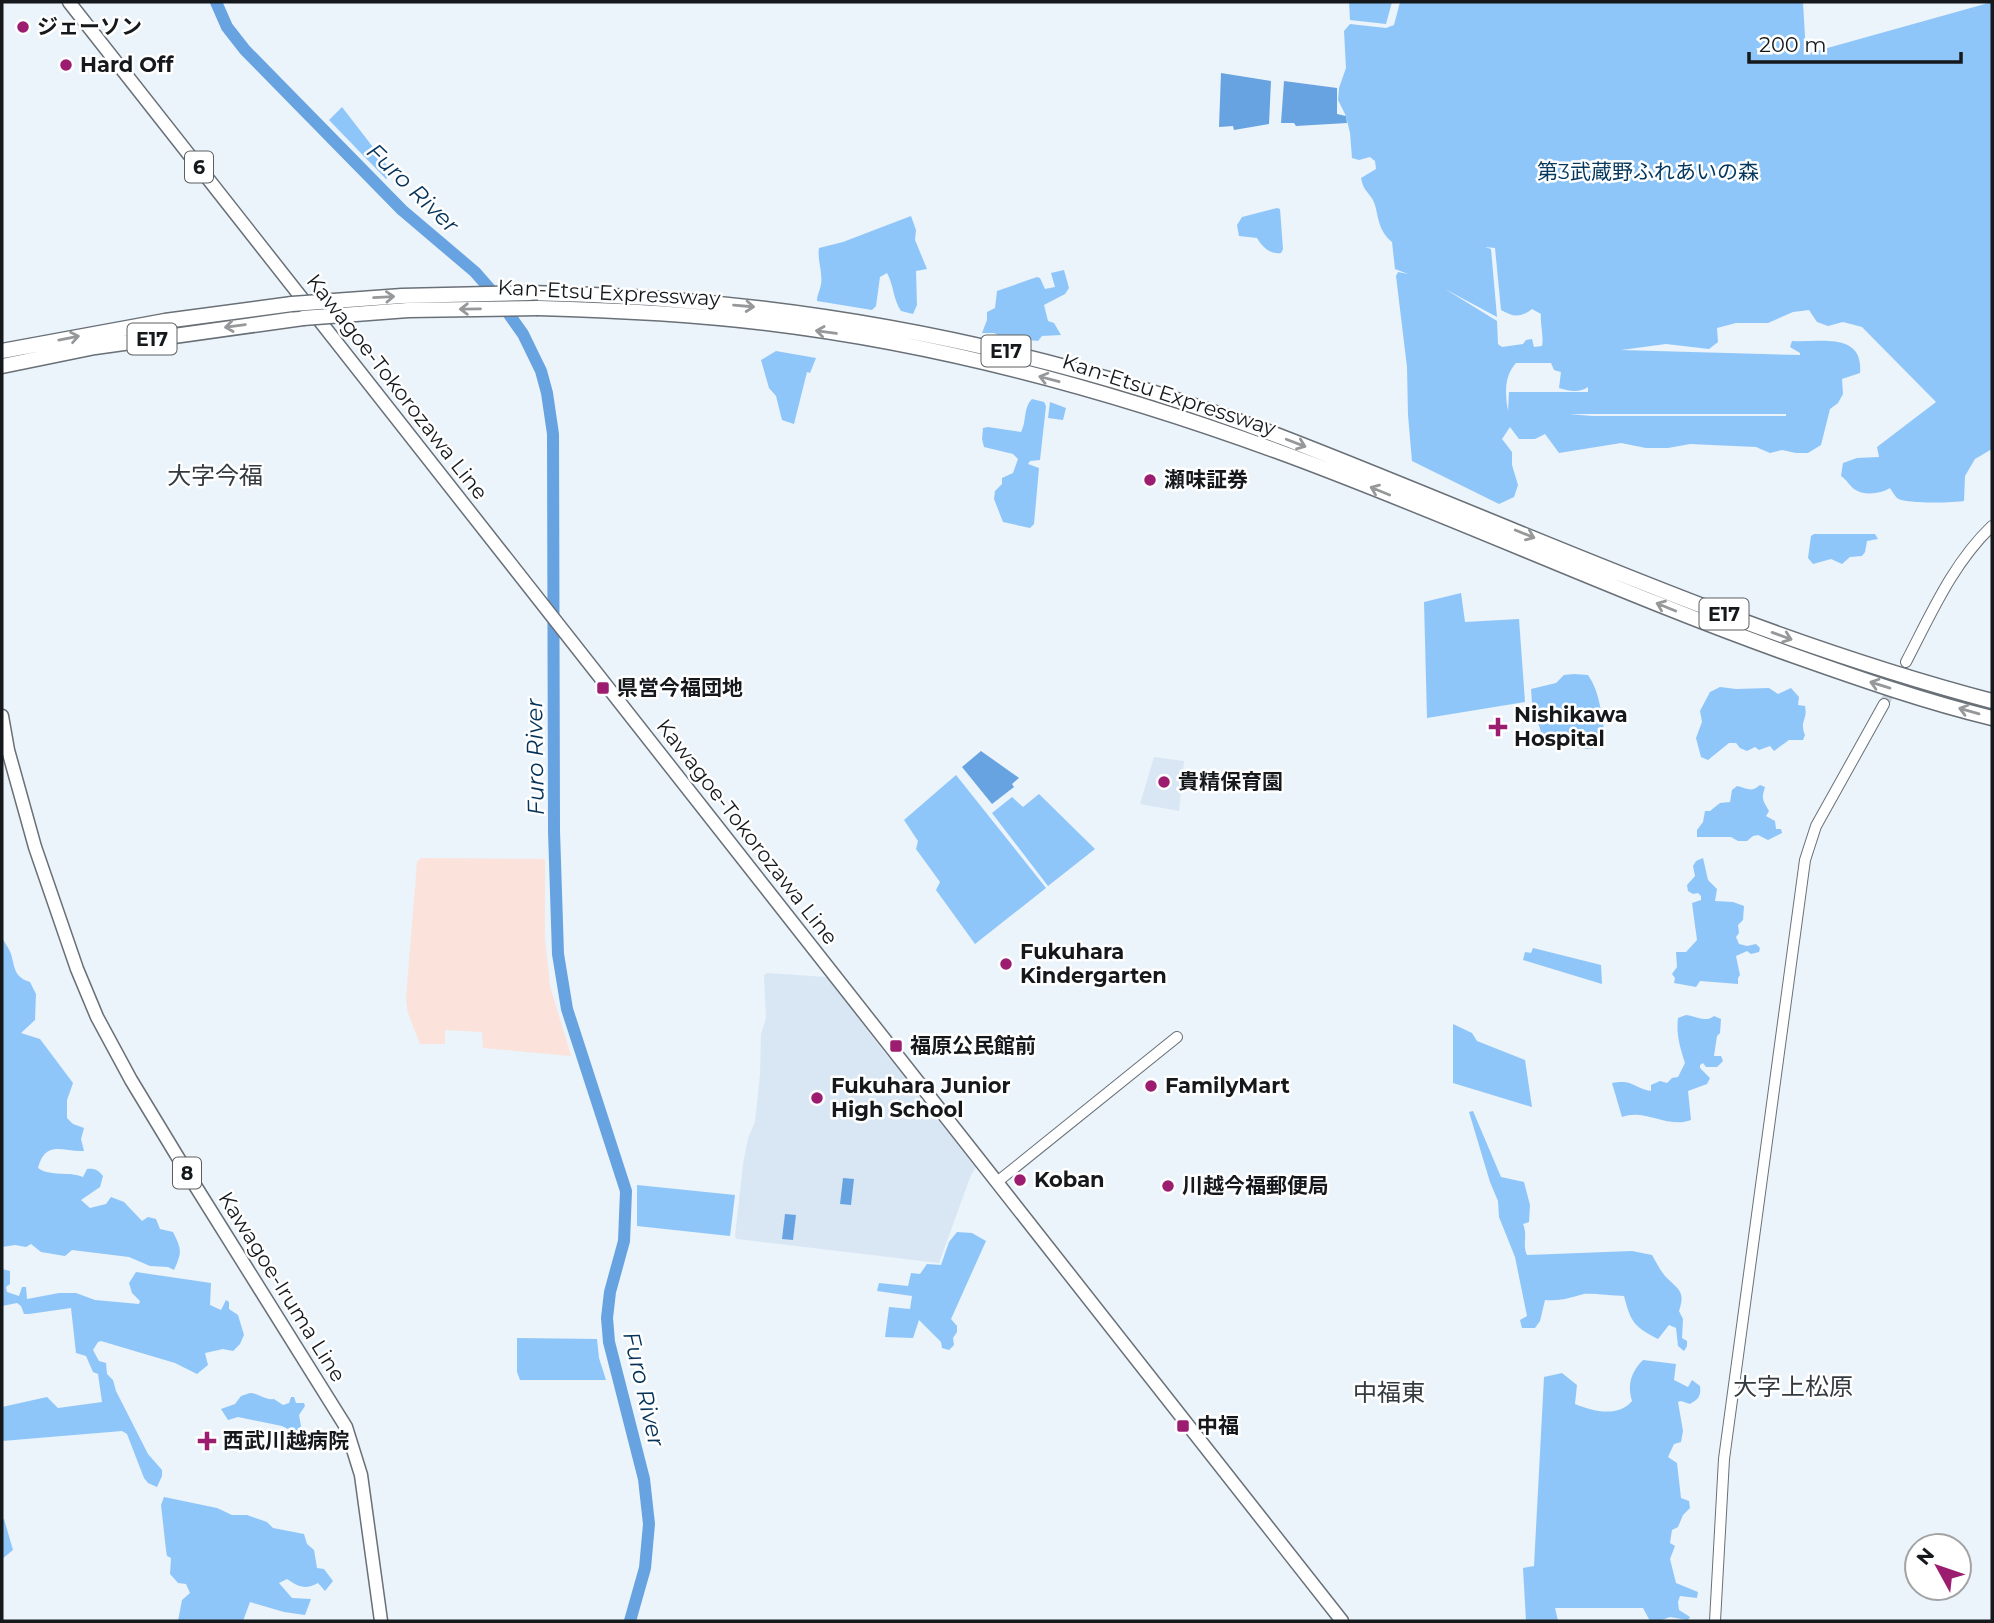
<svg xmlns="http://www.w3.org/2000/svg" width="1994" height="1623" viewBox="0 0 1994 1623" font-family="Montserrat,'Noto Sans JP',sans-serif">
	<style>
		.industrial { fill: #fbe2da }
		.built { fill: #d9e7f5 }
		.green { fill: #8fc6f9; fill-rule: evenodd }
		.water { fill: #67a3e0 }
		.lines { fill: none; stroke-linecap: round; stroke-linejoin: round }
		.river { stroke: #67a3e0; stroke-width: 12 }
		.tertiary-tunnel { stroke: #cbd2da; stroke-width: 10; stroke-dasharray: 10 5; stroke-linecap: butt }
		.tertiary-casing { stroke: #697077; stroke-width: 12 }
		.primary-casing { stroke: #697077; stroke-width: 15 }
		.motorway-casing { stroke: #697077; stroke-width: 17 }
		.tertiary { stroke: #fff; stroke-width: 10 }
		.primary { stroke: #fff; stroke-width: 12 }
		.motorway { stroke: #fff; stroke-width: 14 }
		.motorway-bridge-casing { stroke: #697077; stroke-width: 17; stroke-linecap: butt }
		.motorway-bridge { stroke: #fff; stroke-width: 14 }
		.oneway { stroke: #969899 }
		.poi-dot { fill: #9c1c70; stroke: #fff; stroke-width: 2.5 }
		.labels { text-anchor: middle; stroke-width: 5; stroke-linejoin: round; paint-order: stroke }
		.shield { fill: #fff; stroke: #5c5e60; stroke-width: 2 }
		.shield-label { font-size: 19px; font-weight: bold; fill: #16191c }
		.poi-label { font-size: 21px; font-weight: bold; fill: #16191c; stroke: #fff; text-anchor: start }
		.park-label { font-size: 21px; fill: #05385f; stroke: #fff }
		.street-label { font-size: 21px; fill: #16191c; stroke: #fff }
		.water-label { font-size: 23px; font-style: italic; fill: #043259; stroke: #fff }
		.quarter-label { font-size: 24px; fill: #333a40; stroke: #fff }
	</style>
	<rect width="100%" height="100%" fill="#ebf3fb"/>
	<path class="industrial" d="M 421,858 L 545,859 L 545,939 L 550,986 L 571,1056 L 483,1048 L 482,1032 L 445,1030 L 445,1044 L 420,1044 L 408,1013 L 406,1000 L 417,862 Z"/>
	<path class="built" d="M 1154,757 L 1184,761 L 1179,811 L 1140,804 Z
		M 767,973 L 827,977 L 887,1056 L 893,1062 L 977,1166 L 971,1175 L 939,1263 L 737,1239 L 735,1236 L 743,1164 L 748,1138 L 755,1122 L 760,1074 L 761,1034 L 766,1018 L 764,975 Z"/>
	<path class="green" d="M 1349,2 L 1392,2 L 1386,24 L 1350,20 Z
		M 1400,2 L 1803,2 L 1806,54 L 1992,2 L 1992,449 L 1975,459 L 1965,476 L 1964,501 C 1953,503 1904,504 1897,498 C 1894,495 1892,491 1890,488 C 1880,494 1864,496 1854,489 C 1849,485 1847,480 1841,476 L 1843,463 L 1857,458 L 1879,457 L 1877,447 L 1936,402 L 1862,327 L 1843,322 L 1828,326 L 1817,322 L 1809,310 L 1793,312 L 1768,323 L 1736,323 L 1717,328 L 1718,342 L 1709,349 L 1666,344 L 1621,350 L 1800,355 L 1800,353 L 1790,347 L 1792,341 C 1818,343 1864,331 1860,373 L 1842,379 L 1843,394 L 1838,403 L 1830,409 L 1821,445 L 1808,453 L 1796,453 L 1782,450 L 1770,453 L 1756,447 L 1690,444 L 1668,448 L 1646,448 L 1621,443 L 1559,453 L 1545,434 L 1535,439 L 1519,439 L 1510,427 L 1502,439 L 1512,452 L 1512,465 L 1518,485 L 1514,497 L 1499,504 L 1412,461 L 1408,415 L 1407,367 L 1396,276 L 1398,272 L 1408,274 L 1395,269 L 1392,242 C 1374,227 1380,209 1371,197 C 1365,189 1363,188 1361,178 L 1376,169 L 1375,161 L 1370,157 L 1359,160 L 1352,158 L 1350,133 L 1346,116 L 1338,100 L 1339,88 L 1346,68 L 1344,31 L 1350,24 L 1386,28 L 1394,25 ZM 1485,247 L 1495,248 L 1501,310 C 1513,317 1521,318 1532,309 L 1541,314 C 1540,324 1544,338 1542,346 L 1534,347 L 1532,339 L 1526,340 L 1523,344 L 1502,347 L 1498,344 L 1497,321 L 1445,289 L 1497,317 L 1491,249 ZM 1516,363 L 1551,363 L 1554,370 L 1561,372 L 1559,388 C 1568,391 1580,393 1588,387 L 1588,392 L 1509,392 L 1508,411 C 1505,394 1504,376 1516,363 ZM 1569,414 L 1786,414 L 1786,416 L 1592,416 Z
		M 342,107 L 393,173 L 386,179 L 329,120 Z
		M 1277,208 L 1280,209 L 1283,249 L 1281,253 C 1271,255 1262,247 1257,238 L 1239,236 L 1237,225 L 1242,217 Z
		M 911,216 L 916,230 L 915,240 L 927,269 L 916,271 L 917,305 L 913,314 L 901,311 C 893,299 894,286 887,273 L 880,277 L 876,306 L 872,310 L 817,301 C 817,295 820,291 821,284 C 823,272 817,260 819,248 L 843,242 Z
		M 1064,270 L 1069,288 L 1065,294 L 1044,305 L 1048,321 L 1054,323 L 1061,335 L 1042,336 L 1038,341 L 1002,337 L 994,333 L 982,333 L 987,320 L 987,312 L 995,308 L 997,291 L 1037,277 L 1040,278 L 1045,289 L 1055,287 L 1051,273 Z
		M 776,351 L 816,358 L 810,373 L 807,372 L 794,424 L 782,420 L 776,396 L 769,388 L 761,360 Z
		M 1032,399 L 1044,402 L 1046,406 L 1040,460 L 1030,461 L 1028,464 L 1039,468 L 1034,524 L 1030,528 L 1003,522 L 994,499 L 995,491 L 1002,484 L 1002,478 L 1013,473 L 1018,459 L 1013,454 L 984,447 L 982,439 L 983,428 L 988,427 L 1021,432 C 1027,421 1023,408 1032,399 Z
		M 1050,402 L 1066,408 L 1063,420 L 1048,418 Z
		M 1814,534 L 1875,534 L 1878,539 L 1867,541 L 1865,552 L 1862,556 L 1850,557 L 1842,564 L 1831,559 L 1813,564 L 1808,558 L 1811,536 Z
		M 1461,593 L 1465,622 L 1519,619 L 1525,702 L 1427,718 L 1424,602 Z
		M 1574,674 L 1588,675 C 1600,692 1601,714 1605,734 L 1593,749 C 1575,750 1562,740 1545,745 L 1532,703 L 1531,689 L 1556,683 L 1564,675 Z
		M 1720,687 L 1736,689 L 1769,688 L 1778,694 L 1791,688 L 1799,697 L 1798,705 L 1805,706 C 1808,720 1799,721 1805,735 L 1803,740 L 1789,740 L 1774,751 L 1770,746 L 1759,750 L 1755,747 L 1747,751 L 1740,748 L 1736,743 L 1729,743 L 1708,760 L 1701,757 L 1696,738 L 1702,722 L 1700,711 L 1710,692 Z
		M 956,775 L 1046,888 L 975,944 L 936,890 L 940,882 L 916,849 L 918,841 L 904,820 Z
		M 1760,785 L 1765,787 C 1761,800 1763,800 1769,811 L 1766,816 L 1775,821 L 1776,829 L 1781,829 L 1782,833 L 1768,840 L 1758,835 L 1753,836 L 1747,841 L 1738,841 L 1731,837 L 1697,837 L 1697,830 L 1703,822 L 1705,811 L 1710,811 L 1720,803 L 1730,802 L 1732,790 L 1737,786 C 1747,788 1751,793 1760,785 Z
		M 1039,794 L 1095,849 L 1048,886 L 992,813 L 1012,797 L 1023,807 Z
		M 1703,858 L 1708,880 L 1717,889 L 1715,901 L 1733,902 L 1744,906 L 1743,920 L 1738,925 L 1739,933 L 1736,937 L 1739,944 L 1747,946 L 1756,944 L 1760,948 L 1759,952 L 1751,954 L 1747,951 L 1736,956 L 1740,975 L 1738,978 L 1738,984 L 1700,981 L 1696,987 L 1674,983 L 1675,978 L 1672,974 L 1677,967 L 1676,952 L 1686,952 L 1697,940 L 1692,903 L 1701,900 L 1701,896 L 1698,893 L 1693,894 L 1688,891 L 1687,885 L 1695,876 L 1693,866 L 1696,861 Z
		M 2,938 C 5,943 9,948 11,954 C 15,968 14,977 30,982 L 36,994 L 35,1020 L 21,1033 L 40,1039 L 73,1083 L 67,1100 L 67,1118 L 73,1124 L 84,1128 L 81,1139 L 84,1151 C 62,1152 46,1139 38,1168 C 50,1177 69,1171 83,1177 L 87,1169 C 95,1168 98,1170 103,1176 L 100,1187 L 81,1200 L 90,1208 L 106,1204 L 111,1197 L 124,1202 L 142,1221 L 148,1217 L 156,1219 L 160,1229 L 173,1232 C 182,1250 182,1252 174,1270 L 168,1267 L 150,1266 L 129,1257 L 72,1250 L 65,1256 L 41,1252 L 31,1244 L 26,1247 L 15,1245 L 2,1247 Z
		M 1533,948 L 1601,965 L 1602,984 L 1523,960 L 1525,952 L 1531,953 Z
		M 1686,1015 C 1696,1016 1705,1023 1714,1016 L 1721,1019 L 1720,1033 L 1717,1036 L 1714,1056 L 1721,1056 L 1723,1061 L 1717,1067 L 1706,1067 L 1703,1063 L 1700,1065 L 1700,1068 L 1710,1078 L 1707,1084 L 1688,1091 L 1691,1120 C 1668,1129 1645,1108 1622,1117 L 1612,1083 C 1633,1079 1633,1088 1651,1091 L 1651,1085 L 1660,1081 L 1667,1083 L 1672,1078 L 1678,1077 L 1685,1063 C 1680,1047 1676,1035 1678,1018 Z
		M 1453,1024 L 1472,1033 L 1477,1041 L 1525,1060 L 1532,1107 L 1453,1083 Z
		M 1473,1111 L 1501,1177 L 1524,1182 L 1530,1205 L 1529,1222 L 1523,1224 C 1528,1235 1522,1245 1527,1255 L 1632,1251 L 1652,1255 C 1656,1262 1660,1270 1665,1276 C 1678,1290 1686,1290 1679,1311 L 1683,1319 L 1682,1338 L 1687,1341 L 1687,1346 L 1684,1351 L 1678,1346 L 1676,1328 L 1669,1325 L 1658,1339 C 1633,1326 1631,1322 1624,1296 C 1614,1296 1591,1293 1584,1294 C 1568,1298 1562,1301 1545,1300 L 1540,1321 L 1535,1328 L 1522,1328 L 1520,1320 L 1527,1316 L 1515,1257 L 1499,1217 L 1498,1201 L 1490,1182 L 1469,1112 Z
		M 637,1185 L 735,1195 L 730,1236 L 637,1226 Z
		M 957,1232 L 972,1233 L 986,1241 L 951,1319 L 957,1326 L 957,1332 L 953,1338 L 954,1345 L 949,1350 L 942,1348 L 941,1342 L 919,1320 L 913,1338 L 885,1337 L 889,1307 L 910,1309 L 912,1296 L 877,1291 L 879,1283 L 908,1286 L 911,1273 L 920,1274 L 927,1264 L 941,1265 L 949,1242 Z
		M 2,1269 L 10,1271 L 10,1284 L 6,1287 L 7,1292 L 19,1296 L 22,1287 L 26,1287 L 27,1299 L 59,1293 L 76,1293 L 95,1300 L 139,1304 L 140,1301 L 132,1293 L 129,1283 L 136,1272 L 211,1283 L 210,1305 L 221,1310 L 226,1300 L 229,1302 L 229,1309 L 238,1315 L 244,1335 L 240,1344 L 233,1351 L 223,1349 L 205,1353 L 208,1365 L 197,1374 L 175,1363 L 101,1341 L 98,1342 L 93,1350 L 99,1361 L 106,1363 L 107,1374 L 113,1380 L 116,1391 L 148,1454 L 162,1470 L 162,1476 L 157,1487 L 148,1483 L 144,1478 L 127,1434 L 122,1431 L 2,1441 L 2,1407 L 47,1397 L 58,1408 L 102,1402 L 98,1374 L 93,1372 L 86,1356 L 76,1353 L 71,1308 L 29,1314 L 24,1314 L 21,1306 L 17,1303 L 2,1306 Z
		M 517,1338 L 597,1339 L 599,1358 L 606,1380 L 520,1380 L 517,1372 Z
		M 1643,1360 L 1676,1364 L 1674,1380 L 1688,1387 L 1692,1380 L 1700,1386 C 1701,1396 1699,1399 1690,1404 L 1681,1401 L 1678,1402 L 1683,1431 L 1681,1442 L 1674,1444 L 1668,1457 L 1677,1463 L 1681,1498 L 1689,1501 L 1690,1508 L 1683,1515 L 1678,1527 L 1672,1530 L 1670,1543 L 1675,1546 L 1670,1559 L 1676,1583 L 1698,1592 L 1697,1598 L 1680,1596 L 1678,1602 L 1679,1610 L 1690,1617 L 1688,1620 L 1670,1617 L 1659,1621 L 1650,1621 L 1643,1608 L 1555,1608 L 1558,1621 L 1526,1621 L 1523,1568 L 1534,1566 L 1544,1377 L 1562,1373 L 1577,1385 L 1575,1404 C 1592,1411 1618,1418 1632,1401 C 1627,1385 1631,1372 1643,1360 Z
		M 250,1393 C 258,1393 266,1401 274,1399 L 283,1405 L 289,1403 L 291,1397 L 294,1397 L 296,1403 L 304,1403 L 305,1406 L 299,1415 L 301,1426 L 295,1437 L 291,1437 L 288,1429 L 282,1426 L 238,1417 L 228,1420 L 221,1409 L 235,1404 L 241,1396 Z
		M 164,1497 L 217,1508 L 232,1515 L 247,1515 L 267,1522 L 273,1528 L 304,1534 L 307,1544 L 314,1550 L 317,1568 L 324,1569 L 333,1581 L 325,1591 L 318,1583 C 305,1590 299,1587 287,1579 L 279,1583 L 292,1598 L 311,1599 L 305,1615 L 284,1612 L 250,1602 L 243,1621 L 178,1621 L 182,1600 L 190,1593 L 186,1584 L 178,1583 L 170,1574 L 171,1558 L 167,1556 L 166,1550 L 161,1505 Z
		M 2,1519 L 4,1519 L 13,1550 L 2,1559 Z"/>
	<path class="water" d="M 1221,73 L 1271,81 L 1269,124 L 1234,130 L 1233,126 L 1219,127 Z
		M 1284,81 L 1337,88 L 1337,114 L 1346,116 L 1347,123 L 1296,126 L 1294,123 L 1281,123 Z
		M 981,751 L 1019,778 L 1012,784 L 1014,787 L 992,804 L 962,767 Z
		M 843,1178 L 854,1179 L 851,1205 L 840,1204 Z
		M 785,1214 L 796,1215 L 793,1240 L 782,1239 Z"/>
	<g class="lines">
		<path class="river" d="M 216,2 L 227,27 L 245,50 L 402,210 L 475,272 L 496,296 L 523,334 L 541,371 L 547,393 L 553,434 L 554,831 L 558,954 L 567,1009 L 626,1191 L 624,1241 L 610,1292 L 607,1318 L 609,1342 L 644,1479 L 649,1524 L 645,1568 L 630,1621"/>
		<path class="tertiary-tunnel" d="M 1884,704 L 1906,662"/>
		<g class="tertiary-casing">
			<path id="tertiary" d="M 1906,662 C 1931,614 1953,563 1992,526
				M 997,1182 L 1177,1037
				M 1715,1621 L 1724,1459 L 1805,860 L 1816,826 L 1884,704"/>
		</g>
		<g class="primary-casing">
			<path id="primary" d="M 69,2 L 1342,1621
				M 2,716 L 8,750 L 35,847 L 77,969 L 97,1017 L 131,1080 L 191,1179 L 346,1427 L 361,1475 L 381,1621"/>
		</g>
		<g class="motorway-casing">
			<path id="motorway" d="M 529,293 C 790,297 1041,345 1284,438 C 1519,529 1748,637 1992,701
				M 538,308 C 615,310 691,314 767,323 C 941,344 1113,391 1277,451 C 1452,515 1620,594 1795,656 C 1860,679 1926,702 1992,718
				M 2,351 L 165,321 L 292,304
				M 2,366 L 95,347 L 303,318"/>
		</g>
		<use href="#tertiary" class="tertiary"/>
		<use href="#primary" class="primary"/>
		<use href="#motorway" class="motorway"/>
		<g class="motorway-bridge-casing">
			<path id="motorway-bridge" d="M 292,304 L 402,296 L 529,293
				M 303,318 L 408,310 L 538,308"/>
		</g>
		<use href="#motorway-bridge" class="motorway-bridge"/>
	</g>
	<defs><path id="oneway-shaft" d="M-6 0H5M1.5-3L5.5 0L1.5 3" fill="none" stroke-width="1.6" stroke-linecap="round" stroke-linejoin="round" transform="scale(1.75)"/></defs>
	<g class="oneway">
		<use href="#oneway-shaft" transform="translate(384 297) rotate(-3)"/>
		<use href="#oneway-shaft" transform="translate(744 306) rotate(5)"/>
		<use href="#oneway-shaft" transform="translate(470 309) rotate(179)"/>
		<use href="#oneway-shaft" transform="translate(235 326) rotate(172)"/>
		<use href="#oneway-shaft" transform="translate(826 332) rotate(-172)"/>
		<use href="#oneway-shaft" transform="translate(69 338) rotate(-11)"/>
		<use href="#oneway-shaft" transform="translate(1049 379) rotate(-165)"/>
		<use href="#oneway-shaft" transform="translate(1296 443) rotate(21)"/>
		<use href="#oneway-shaft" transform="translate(1380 491) rotate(-158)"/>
		<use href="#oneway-shaft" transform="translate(1525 534) rotate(22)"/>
		<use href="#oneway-shaft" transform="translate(1666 607) rotate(-158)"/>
		<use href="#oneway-shaft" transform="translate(1782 636) rotate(20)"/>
		<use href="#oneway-shaft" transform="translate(1880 685) rotate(-163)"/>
		<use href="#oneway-shaft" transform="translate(1969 711) rotate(-164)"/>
	</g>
	<g class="poi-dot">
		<circle cx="23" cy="27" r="7"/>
		<circle cx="66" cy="65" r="7"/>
		<circle cx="1150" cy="480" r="7"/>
		<rect x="596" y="681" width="14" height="14" rx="3.5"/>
		<path d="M1494.5 716.5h7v7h7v7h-7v7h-7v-7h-7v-7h7z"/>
		<circle cx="1164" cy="782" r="7"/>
		<circle cx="1006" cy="964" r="7"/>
		<rect x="889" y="1039" width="14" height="14" rx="3.5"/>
		<circle cx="1151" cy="1086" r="7"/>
		<circle cx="817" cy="1098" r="7"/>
		<circle cx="1020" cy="1180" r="7"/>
		<circle cx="1168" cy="1186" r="7"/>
		<rect x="1176" y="1419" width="14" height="14" rx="3.5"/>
		<path d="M203.5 1430.5h7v7h7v7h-7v7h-7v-7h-7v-7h7z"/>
	</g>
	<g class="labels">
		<g class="shield">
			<rect x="185" y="151.5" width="28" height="31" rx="5"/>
			<rect x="127.5" y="323.5" width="49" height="31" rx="5"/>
			<rect x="981.5" y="335.5" width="49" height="31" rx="5"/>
			<rect x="1699.5" y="598.5" width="49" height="31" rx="5"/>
			<rect x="173" y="1157.5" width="28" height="31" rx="5"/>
		</g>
		<g class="shield-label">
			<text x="199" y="174">6</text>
			<text x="152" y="346">E17</text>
			<text x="1006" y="358">E17</text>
			<text x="1724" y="621">E17</text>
			<text x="187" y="1180">8</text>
		</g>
		<g class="poi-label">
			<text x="37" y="34">ジェーソン</text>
			<text x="80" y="72">Hard Off</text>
			<text x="1164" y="487">瀬味証券</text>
			<text x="617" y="695">県営今福団地</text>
			<text x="1514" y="722">Nishikawa<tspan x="1514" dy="24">Hospital</tspan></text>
			<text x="1178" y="789">貴精保育園</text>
			<text x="1020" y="959">Fukuhara<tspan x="1020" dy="24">Kindergarten</tspan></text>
			<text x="910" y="1053">福原公民館前</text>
			<text x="831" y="1093">Fukuhara Junior<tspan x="831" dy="24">High School</tspan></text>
			<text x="1165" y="1093">FamilyMart</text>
			<text x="1034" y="1187">Koban</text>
			<text x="1182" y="1193">川越今福郵便局</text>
			<text x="1197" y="1433">中福</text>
			<text x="223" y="1448">西武川越病院</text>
		</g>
		<g class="park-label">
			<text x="1648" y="179">第3武蔵野ふれあいの森</text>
		</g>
		<g class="street-label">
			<text transform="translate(609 293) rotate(3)" y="7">Kan-Etsu Expressway</text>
			<text transform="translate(397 387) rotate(52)" y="7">Kawagoe-Tokorozawa Line</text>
			<text transform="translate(1169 395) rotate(18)" y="7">Kan-Etsu Expressway</text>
			<text transform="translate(747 832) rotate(52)" y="7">Kawagoe-Tokorozawa Line</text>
			<text transform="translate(282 1287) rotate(58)" y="7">Kawagoe-Iruma Line</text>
		</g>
		<g class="water-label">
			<text transform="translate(413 188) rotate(44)" y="8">Furo River</text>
			<text transform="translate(535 757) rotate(-91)" y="8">Furo River</text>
			<text transform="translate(644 1389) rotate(77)" y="8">Furo River</text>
		</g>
		<g class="quarter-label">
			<text x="215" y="484">大字今福</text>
			<text x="1793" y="1395">大字上松原</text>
			<text x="1389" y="1401">中福東</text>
		</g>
	</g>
	<rect width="1994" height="1623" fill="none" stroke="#16191c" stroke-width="7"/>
	<g transform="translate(1938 1567) rotate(310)"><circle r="33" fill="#ffffff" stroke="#a2a3a4" stroke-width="2"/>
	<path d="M0-5L12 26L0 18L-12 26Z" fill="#9c1c70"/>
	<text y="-10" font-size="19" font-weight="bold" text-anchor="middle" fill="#16191c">N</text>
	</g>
	<path d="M1749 52v10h212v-10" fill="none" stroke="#16191c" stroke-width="3.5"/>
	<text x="1759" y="52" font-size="21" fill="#16191c" stroke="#ffffff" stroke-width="5" paint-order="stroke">200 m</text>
</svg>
